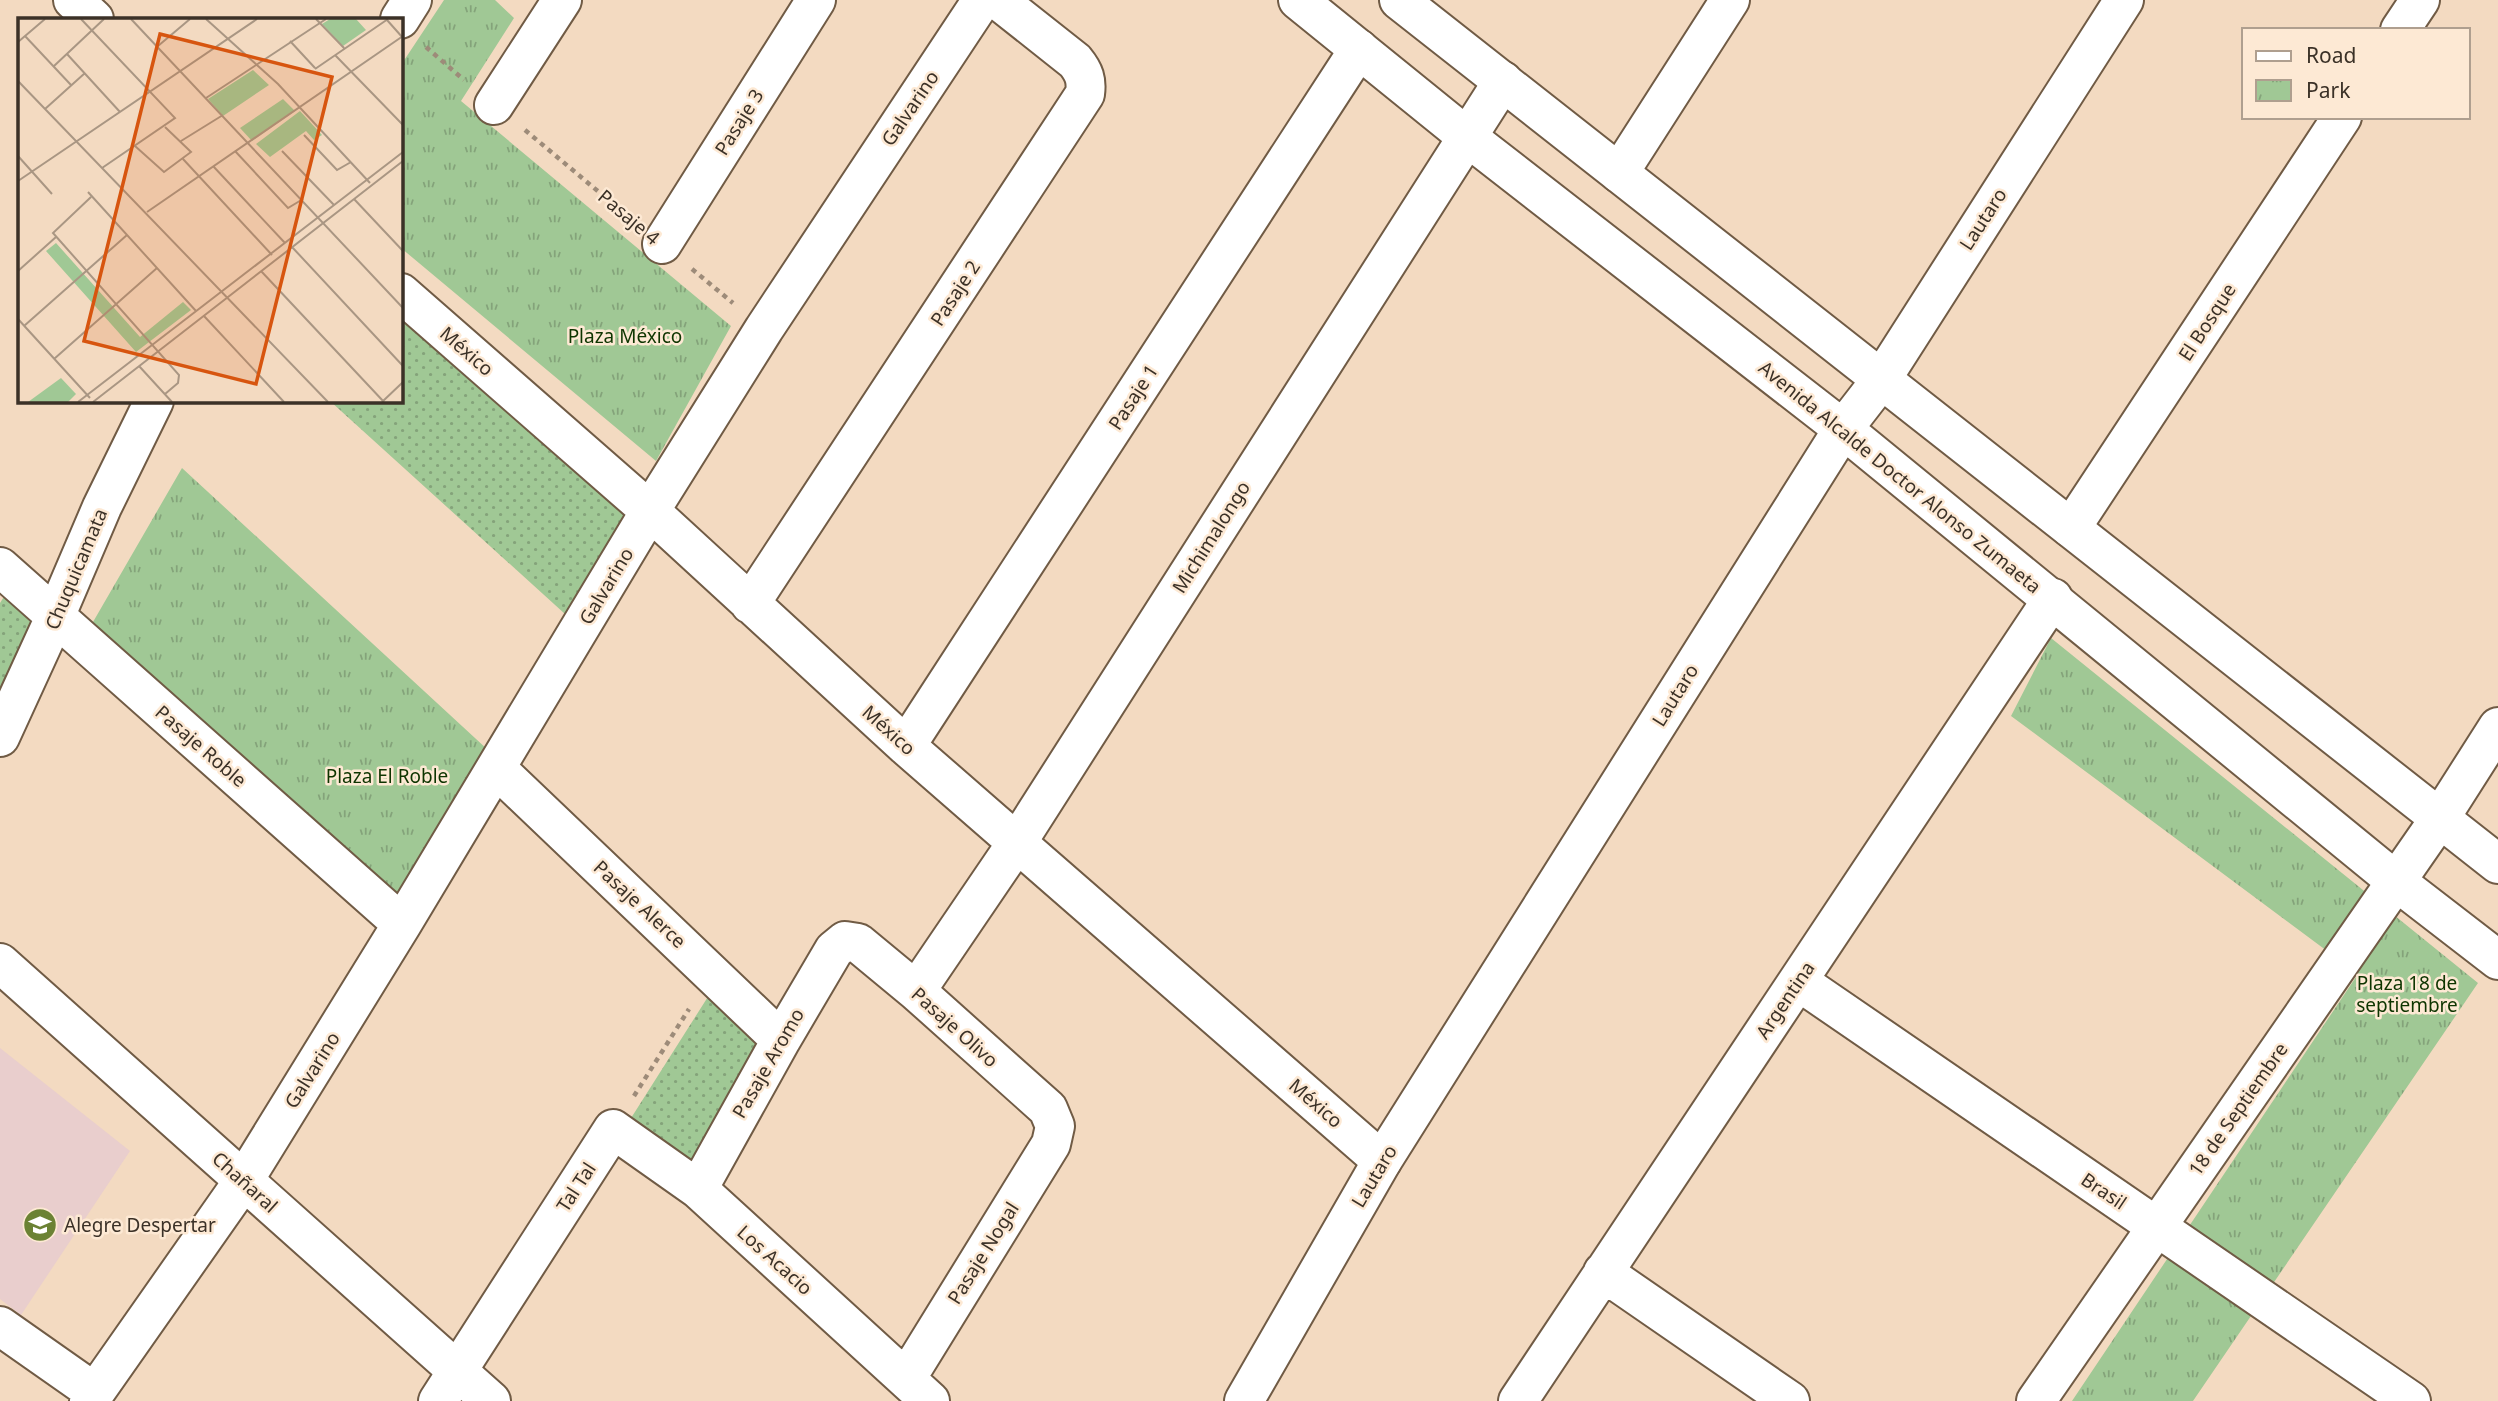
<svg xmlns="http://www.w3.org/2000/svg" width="2498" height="1401" viewBox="0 0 2498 1401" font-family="'Noto Sans',sans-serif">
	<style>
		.education { fill: #e9cecd }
		.grass { fill: url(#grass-dots) }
		.park { fill: url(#park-tufts) }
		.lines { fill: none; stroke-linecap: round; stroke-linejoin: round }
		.street-casing { stroke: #705b45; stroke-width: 42 }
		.secondary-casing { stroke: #705b45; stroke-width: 42 }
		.path { stroke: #9d8b79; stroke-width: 4.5; stroke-dasharray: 5 5; stroke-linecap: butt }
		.street { stroke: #fff; stroke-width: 38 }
		.secondary { stroke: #fff; stroke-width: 38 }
		.labels { text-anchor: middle; stroke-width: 5; stroke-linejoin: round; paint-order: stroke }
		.street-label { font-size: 19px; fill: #3b3127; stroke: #fde9d4 }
		.park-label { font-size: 19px; fill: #0e3500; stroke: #fde9d4 }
		.poi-label { font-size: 19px; fill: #3b3127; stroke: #fde9d4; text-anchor: start }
		.inset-road { fill: none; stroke: #a99683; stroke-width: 2 }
		.view { fill: #d7550f; fill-opacity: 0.15; stroke: #d7550f; stroke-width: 3.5 }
		.inset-edge { fill: none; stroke: #3b3127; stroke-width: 3.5 }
	</style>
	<defs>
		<pattern id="grass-dots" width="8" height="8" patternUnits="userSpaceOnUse" patternTransform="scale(1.75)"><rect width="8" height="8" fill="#a0c895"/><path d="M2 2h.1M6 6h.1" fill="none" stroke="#84a37a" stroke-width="1.8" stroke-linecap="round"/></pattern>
		<pattern id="park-tufts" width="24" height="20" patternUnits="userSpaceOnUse" patternTransform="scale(1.75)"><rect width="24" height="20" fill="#a0c895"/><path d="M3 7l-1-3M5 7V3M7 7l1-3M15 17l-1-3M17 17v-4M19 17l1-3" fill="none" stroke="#84a37a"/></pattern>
	</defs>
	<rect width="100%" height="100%" fill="#f3dac1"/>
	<path class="education" d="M 0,1048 L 130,1151 L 21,1315 L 0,1299 Z"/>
	<path class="grass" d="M 401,287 L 642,493 L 565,614 L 330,401 L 401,401 Z
		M 12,584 L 53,620 L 0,713 L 0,603 Z
		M 711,992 L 766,1048 L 695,1178 L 626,1126 Z"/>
	<path class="park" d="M 444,0 L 495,0 L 514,18 L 461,101 L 731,326 L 656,461 L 401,248 L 401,65 Z
		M 182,468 L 501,762 L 403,912 L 93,622 Z
		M 2051,638 L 2478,983 L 2193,1401 L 2072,1401 L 2358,974 L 2011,716 Z"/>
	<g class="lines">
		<g class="street-casing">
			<path id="street" d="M 73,0 L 94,19
				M 400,19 L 412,0
				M 2400,30 L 2420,0
				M 494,105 L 562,0
				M 1619,173 L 1730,0
				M 662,244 L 816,0
				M 401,293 L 650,511 L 906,746 L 1382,1161
				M 2071,528 L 2342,117
				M 0,567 L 402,924
				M 750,604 L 1085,94 C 1087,80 1084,72 1075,61 L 998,0
				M 0,737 L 55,617 L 102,507 L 154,401
				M 906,746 L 1359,49
				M 497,769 L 781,1040
				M 1798,981 L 2411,1401
				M 916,991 L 1018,841 L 1503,81
				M 698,1189 L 781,1040 L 834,950 L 845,941 L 858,943 L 916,991 L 1048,1109 L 1055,1126 L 1051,1144 L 906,1379
				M 1603,1272 L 1790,1401
				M 0,1326 L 94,1392
				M 89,1401 L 244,1180 L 402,924 L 650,511 L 764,329 L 982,0
				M 438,1401 L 613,1129 L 698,1189 L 930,1401
				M 1518,1401 L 2053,598
				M 2036,1401 L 2440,818 L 2498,727"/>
		</g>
		<g class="secondary-casing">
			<path id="secondary" d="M 1298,0 L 1466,136 L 1843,429 L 2397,882 L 2498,960
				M 1399,0 L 2498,864
				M 0,963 L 491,1401
				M 1244,1401 L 1382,1161 L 1843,429 L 1881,380 L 2124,0"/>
		</g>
		<path class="path" d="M 426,47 L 464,80
			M 525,130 L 631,219
			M 692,269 L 733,303
			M 634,1096 L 689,1009"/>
		<use href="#street" class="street"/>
		<use href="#secondary" class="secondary"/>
	</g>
	<defs>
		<g id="school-disc" transform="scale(1.75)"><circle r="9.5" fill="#6b8234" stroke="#fde9d4"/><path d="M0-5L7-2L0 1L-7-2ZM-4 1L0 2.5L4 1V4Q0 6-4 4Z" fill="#fff"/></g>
	</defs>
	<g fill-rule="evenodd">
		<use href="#school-disc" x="40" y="1225"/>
	</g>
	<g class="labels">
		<g class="street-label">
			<text transform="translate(910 108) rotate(-56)" y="7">Galvarino</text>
			<text transform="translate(739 122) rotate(-58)" y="7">Pasaje 3</text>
			<text transform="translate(629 217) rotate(40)" y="7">Pasaje 4</text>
			<text transform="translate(1983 219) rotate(-57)" y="7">Lautaro</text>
			<text transform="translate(955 293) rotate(-57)" y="7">Pasaje 2</text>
			<text transform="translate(2207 322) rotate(-57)" y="7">El Bosque</text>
			<text transform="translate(467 351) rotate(41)" y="7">México</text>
			<text transform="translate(1133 397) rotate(-57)" y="7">Pasaje 1</text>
			<text transform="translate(1900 477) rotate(39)" y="7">Avenida Alcalde Doctor Alonso Zumaeta</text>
			<text transform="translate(1211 537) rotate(-58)" y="7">Michimalongo</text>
			<text transform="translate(76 569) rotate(-67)" y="7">Chuquicamata</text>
			<text transform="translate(606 586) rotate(-59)" y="7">Galvarino</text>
			<text transform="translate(1675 695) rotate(-58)" y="7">Lautaro</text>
			<text transform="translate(889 730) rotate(42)" y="7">México</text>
			<text transform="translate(201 746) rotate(41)" y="7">Pasaje Roble</text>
			<text transform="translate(640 904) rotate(43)" y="7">Pasaje Alerce</text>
			<text transform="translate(1785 1000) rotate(-56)" y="7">Argentina</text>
			<text transform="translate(955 1027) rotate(42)" y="7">Pasaje Olivo</text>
			<text transform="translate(768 1063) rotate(-60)" y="7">Pasaje Aromo</text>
			<text transform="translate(312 1070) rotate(-58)" y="7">Galvarino</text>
			<text transform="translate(1316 1103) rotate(41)" y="7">México</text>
			<text transform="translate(2238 1109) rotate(-55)" y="7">18 de Septiembre</text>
			<text transform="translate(1374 1176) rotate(-59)" y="7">Lautaro</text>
			<text transform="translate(245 1182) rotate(42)" y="7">Chañaral</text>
			<text transform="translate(576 1187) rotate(-57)" y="7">Tal Tal</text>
			<text transform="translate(2104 1191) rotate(34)" y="7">Brasil</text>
			<text transform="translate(983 1253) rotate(-58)" y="7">Pasaje Nogal</text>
			<text transform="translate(775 1260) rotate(42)" y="7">Los Acacio</text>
		</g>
		<g class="park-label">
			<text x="625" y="343">Plaza México</text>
			<text x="387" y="783">Plaza El Roble</text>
			<text x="2407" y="990">Plaza 18 de<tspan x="2407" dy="22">septiembre</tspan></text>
		</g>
		<g class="poi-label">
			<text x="64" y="1232">Alegre Despertar</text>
		</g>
	</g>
	<g transform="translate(18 18)">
		<rect width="385" height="385" fill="#f3dac1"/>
		<path d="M 265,81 L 277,93 L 234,123 L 222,110 ZM 43,360 L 58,376 L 50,384 L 10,384 Z" fill="#a0c895"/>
		<path d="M 312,1 L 338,1 L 348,12 L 325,28 L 304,6 ZM 235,52 L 251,67 L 205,98 L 190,81 ZM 282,93 L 304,117 L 296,122 L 288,113 L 252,139 L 238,126 ZM 38,225 L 122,319 L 165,284 L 173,292 L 118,334 L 28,233 Z" fill="#a0c895"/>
		<path class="inset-road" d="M 63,1 L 157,100 L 84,150M 113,1 L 385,290M 188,1 L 260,66 L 352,165M 298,1 L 326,30M 369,2 L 385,20M 7,18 L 53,67M 272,23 L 297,50M 0,24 L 27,1M 140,28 L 172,1M 49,36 L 102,94M 317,37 L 385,107M 36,48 L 86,1M 297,51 L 370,1M 0,63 L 310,384M 188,80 L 308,1M 27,91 L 67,55M 286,117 L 319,152 L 333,144M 163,123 L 205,97M 117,128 L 146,154 L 173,134 L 147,109M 217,133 L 270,190 L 285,181M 264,133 L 316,187M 0,138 L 34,176M 165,141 L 254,237M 195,148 L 267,225M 0,163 L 239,1M 70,174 L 178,293M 73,179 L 35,215 L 161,357 L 160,365 L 147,376M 336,181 L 385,233M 129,194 L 385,18M 274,229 L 385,348M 0,253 L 38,219M 243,253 L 366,384M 186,298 L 266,384M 0,301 L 72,380M 6,308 L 109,217M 36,341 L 139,250M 121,348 L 154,384M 60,384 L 385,134M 75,384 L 385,143M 364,384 L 385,364"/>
		<path class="view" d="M 142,16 L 314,59 L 238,366 L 66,323 Z"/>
		<rect width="385" height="385" class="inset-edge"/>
	</g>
	<rect x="2242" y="28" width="228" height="91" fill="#fde9d4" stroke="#af9f8f" stroke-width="2"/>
	<rect x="2256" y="51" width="35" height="10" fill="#ffffff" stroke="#af9f8f" stroke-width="2"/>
	<text x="2306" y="63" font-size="21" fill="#3b3127">Road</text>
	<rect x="2256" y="80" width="35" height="21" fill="url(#park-tufts)" stroke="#af9f8f" stroke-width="2"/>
	<text x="2306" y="98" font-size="21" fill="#3b3127">Park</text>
</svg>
